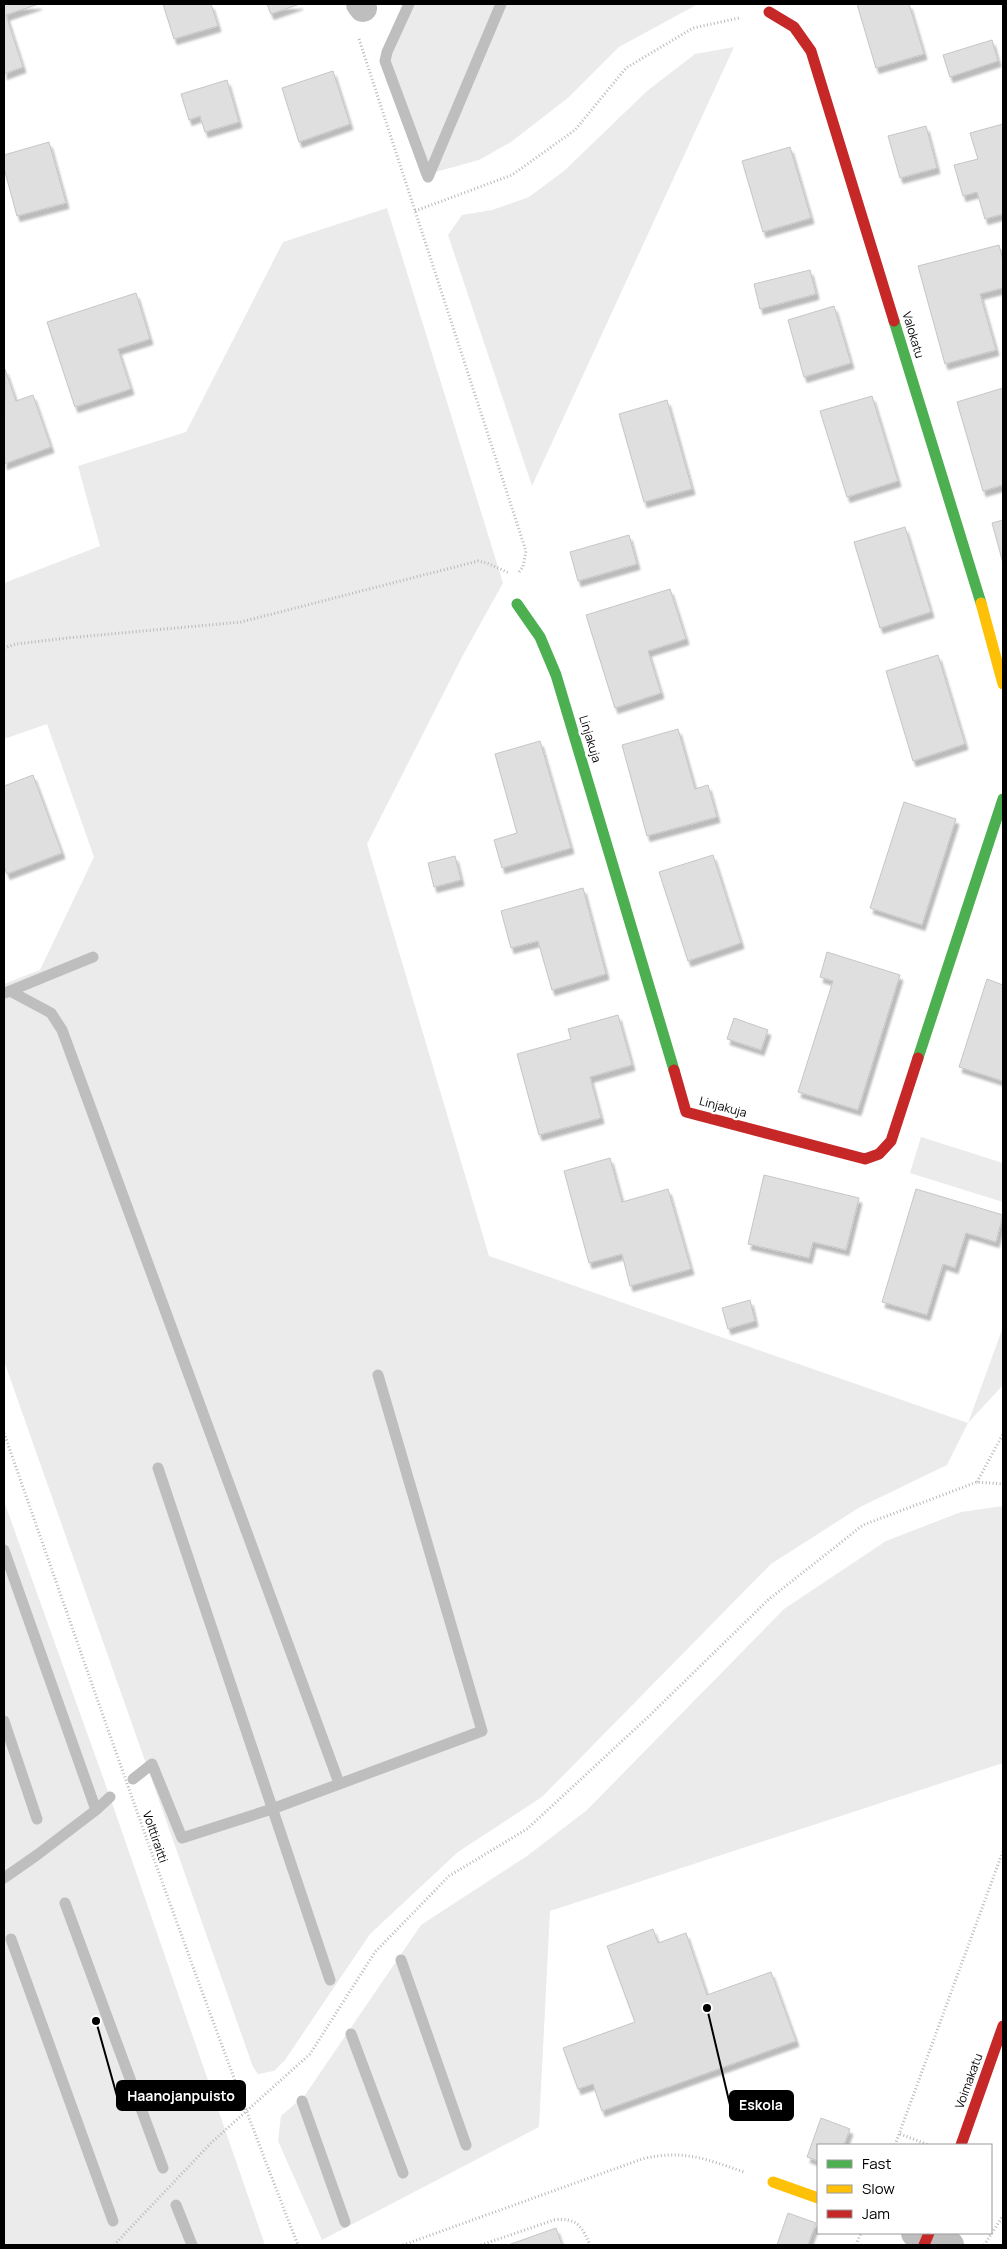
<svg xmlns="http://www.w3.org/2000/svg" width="1007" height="2249" viewBox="0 0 1007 2249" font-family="Manrope,sans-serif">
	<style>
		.green { fill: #ebebeb }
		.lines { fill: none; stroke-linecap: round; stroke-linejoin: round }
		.stream { stroke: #bebebe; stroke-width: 11 }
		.building { fill: #dfdfdf; stroke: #c6c6c6; filter: url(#shadow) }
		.path { stroke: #b9b9b9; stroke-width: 3; stroke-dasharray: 1 2.5; stroke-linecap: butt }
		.street { stroke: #bebebe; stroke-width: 28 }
		.fast { stroke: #4caf50; stroke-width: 11 }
		.slow { stroke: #ffc107; stroke-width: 11 }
		.jam { stroke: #c62828; stroke-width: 11 }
		.labels { text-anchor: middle; stroke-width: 5; stroke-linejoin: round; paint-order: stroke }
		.street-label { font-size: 12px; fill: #000; stroke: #fff }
		.leader { fill: none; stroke: #000; stroke-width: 2 }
		.callout-dot { fill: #000; stroke: #fff; stroke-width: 2 }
		.callout { fill: #000; stroke: #000; stroke-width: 2 }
		.callout-label { font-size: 14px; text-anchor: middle; font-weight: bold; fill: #fff }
	</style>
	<defs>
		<filter id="shadow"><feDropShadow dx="3" dy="5.5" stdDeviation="1" flood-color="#0004"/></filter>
	</defs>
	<rect width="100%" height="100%" fill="#fff"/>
	<path class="green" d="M 404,4 L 698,4 L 619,47 L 569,97 L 511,142 L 479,160 L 421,176 L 381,55 Z
		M 734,47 L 532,486 L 448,235 L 462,215 L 492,210 L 529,197 L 564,171 L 647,91 L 695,54 Z
		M 387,208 L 503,583 L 463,655 L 367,844 L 489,1256 L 968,1423 L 1003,1327 L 1003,1385 L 968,1423 L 947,1465 L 860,1507 L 771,1564 L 542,1797 L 458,1852 L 370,1934 L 285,2060 L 274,2071 L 258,2074 L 253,2067 L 4,1361 L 4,984 L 40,970 L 94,857 L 47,724 L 4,739 L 4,583 L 100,546 L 78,466 L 186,432 L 283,242 Z
		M 921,1137 L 1003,1163 L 1003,1202 L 910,1173 Z
		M 4,1501 L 110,1797 L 265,2245 L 4,2245 Z
		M 1003,1506 L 1003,1763 L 550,1911 L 539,2127 L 322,2240 L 278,2141 L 281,2116 L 305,2095 L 421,1925 L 527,1856 L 587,1810 L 784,1609 L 886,1541 L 961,1512 Z"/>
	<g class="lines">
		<path class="stream" d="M 409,4 L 387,52 L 385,61 L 428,177
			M 428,177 L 501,4
			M 10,991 L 51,1013 L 62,1030 L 339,1783
			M 5,993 L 93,957
			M 158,1468 L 330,1980
			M 4,1550 L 96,1810 L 37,1855 L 4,1878
			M 4,1721 L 37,1819
			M 133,1779 L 152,1764 L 182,1838 L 272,1809 L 482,1731 L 378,1375
			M 96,1810 L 110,1797
			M 65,1903 L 163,2168
			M 11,1939 L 113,2221
			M 401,1960 L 466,2145
			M 351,2034 L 403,2173
			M 302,2101 L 345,2222
			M 176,2205 L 192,2245"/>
	</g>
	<path class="building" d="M 4,4 L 39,4 L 6,15 L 23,67 L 4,74 Z
		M 163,4 L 211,4 L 218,26 L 174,39 Z
		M 267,4 L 300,4 L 271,14 Z
		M 857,4 L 909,4 L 924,54 L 876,68 Z
		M 992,40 L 998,61 L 950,77 L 943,55 Z
		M 333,71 L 350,124 L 299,142 L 282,88 Z
		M 227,80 L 239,122 L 205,132 L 200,116 L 189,120 L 181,94 Z
		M 1003,124 L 1003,214 L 985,219 L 977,192 L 963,196 L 954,165 L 978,159 L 970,133 Z
		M 926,126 L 937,168 L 900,178 L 888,136 Z
		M 49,142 L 66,203 L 17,216 L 4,168 L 4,155 Z
		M 790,147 L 811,218 L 763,232 L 742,161 Z
		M 999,245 L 1003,260 L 1003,288 L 980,294 L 996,350 L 945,364 L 918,266 Z
		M 810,270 L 816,294 L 760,309 L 754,284 Z
		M 136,293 L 150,339 L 118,349 L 131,389 L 75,407 L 47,322 Z
		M 834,306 L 851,363 L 804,377 L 788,320 Z
		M 5,369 L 16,401 L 33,395 L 51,447 L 4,464 Z
		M 1003,388 L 1003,485 L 983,491 L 957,402 Z
		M 872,396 L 898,481 L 847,497 L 820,411 Z
		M 667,400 L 692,489 L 644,502 L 619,414 Z
		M 1003,520 L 1003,563 L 992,523 Z
		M 905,527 L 931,612 L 880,628 L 854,542 Z
		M 629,535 L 637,564 L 578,581 L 570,552 Z
		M 670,589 L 686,639 L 648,651 L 661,693 L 615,708 L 586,615 Z
		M 938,655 L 965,744 L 913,761 L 886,671 Z
		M 678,729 L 695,789 L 708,785 L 717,817 L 647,836 L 622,745 Z
		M 540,741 L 571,848 L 502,868 L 494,840 L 517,833 L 495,754 Z
		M 33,775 L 62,853 L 7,874 L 4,866 L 4,786 Z
		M 904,802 L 956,819 L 922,925 L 870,908 Z
		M 713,855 L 741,943 L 688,961 L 659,872 Z
		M 455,856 L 461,880 L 434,887 L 428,863 Z
		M 583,888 L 606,974 L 552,990 L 538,941 L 511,948 L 501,911 Z
		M 827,952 L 900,975 L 858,1110 L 798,1092 L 833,981 L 820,977 Z
		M 987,979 L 1003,985 L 1003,1081 L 959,1067 Z
		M 618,1015 L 632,1065 L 590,1077 L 601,1118 L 539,1135 L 517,1054 L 571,1039 L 568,1029 Z
		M 734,1018 L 768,1030 L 761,1050 L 727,1039 Z
		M 610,1158 L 622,1202 L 668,1189 L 691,1269 L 630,1286 L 622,1254 L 589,1263 L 564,1171 Z
		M 764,1175 L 859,1198 L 846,1250 L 813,1242 L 809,1258 L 748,1244 Z
		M 916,1189 L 1003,1215 L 996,1242 L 966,1233 L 955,1268 L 943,1264 L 927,1315 L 882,1302 Z
		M 750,1300 L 755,1321 L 728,1329 L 722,1308 Z
		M 653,1929 L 658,1943 L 686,1933 L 707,1995 L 771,1972 L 796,2041 L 602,2111 L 593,2084 L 578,2089 L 563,2048 L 635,2022 L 607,1946 Z
		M 821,2118 L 850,2129 L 844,2145 L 818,2145 L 818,2161 L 807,2157 Z
		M 788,2213 L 816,2223 L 808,2245 L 777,2245 Z
		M 556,2228 L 562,2245 L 508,2245 Z"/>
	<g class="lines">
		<path class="path" d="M 359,39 L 526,551 L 523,567 L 519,572
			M 415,211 L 512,175 L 575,130 L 626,68 L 693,28 L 739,18
			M 4,648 L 16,644 L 67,638 L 241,622 L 478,561 L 487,563 L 509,573
			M 4,1433 C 99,1704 193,1977 298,2245
			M 977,1482 L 1003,1434
			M 900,2134 L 929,2145
			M 895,2145 L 1003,1851
			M 114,2245 L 212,2142 L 310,2054 L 375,1952 L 449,1876 L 527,1829 L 647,1718 L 768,1600 L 863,1525 L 977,1482 L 1003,1484
			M 403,2245 L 642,2159 C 683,2149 706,2159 744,2172
			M 481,2245 L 554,2220 C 576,2217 582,2226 590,2245
			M 856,2245 L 861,2233
			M 984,2245 L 1003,2216"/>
		<path class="street" d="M 360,4 L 363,8
			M 915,2233 L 950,2245"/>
		<path class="fast" d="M 894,321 L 981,603
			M 517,604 L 540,637 L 556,675 L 674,1070
			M 918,1058 L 1003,799"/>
		<path class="slow" d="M 981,603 L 1003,684
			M 773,2182 L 818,2198"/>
		<path class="jam" d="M 769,12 L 794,27 L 811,51 L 894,321
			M 674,1070 L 686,1112 L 865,1159 L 879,1154 L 891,1141 L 918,1058
			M 961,2145 L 1003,2026
			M 924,2245 L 929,2233"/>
	</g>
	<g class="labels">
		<g class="street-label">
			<text transform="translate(913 335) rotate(73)" y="4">Valokatu</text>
			<text transform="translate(590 739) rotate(73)" y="4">Linjakuja</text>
			<text transform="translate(723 1107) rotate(15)" y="4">Linjakuja</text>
			<text transform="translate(155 1837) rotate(71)" y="4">Volttiraitti</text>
			<text transform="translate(969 2081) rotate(-70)" y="4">Voimakatu</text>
		</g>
	</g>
	<path class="leader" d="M96 2021L117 2096M707 2008L730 2105"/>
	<g class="callout-dot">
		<circle cx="96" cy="2021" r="5"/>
		<circle cx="707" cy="2008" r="5"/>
	</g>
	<g class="callout">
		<rect x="117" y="2081" width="128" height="29" rx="5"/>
		<rect x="730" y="2091" width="63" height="29" rx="5"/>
	</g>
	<g class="callout-label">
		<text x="181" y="2101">Haanojanpuisto</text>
		<text x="761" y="2110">Eskola</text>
	</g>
	<rect width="1007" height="2249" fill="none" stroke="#000000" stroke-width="10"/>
	<rect x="817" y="2144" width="175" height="90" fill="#ffffff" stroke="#999999"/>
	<rect x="827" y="2160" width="25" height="8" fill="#4caf50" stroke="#999999"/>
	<text x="862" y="2169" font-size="15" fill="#000000">Fast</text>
	<rect x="827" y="2185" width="25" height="8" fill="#ffc107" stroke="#999999"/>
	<text x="862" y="2194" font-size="15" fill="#000000">Slow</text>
	<rect x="827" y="2210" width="25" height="8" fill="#c62828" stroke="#999999"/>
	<text x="862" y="2219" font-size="15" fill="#000000">Jam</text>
</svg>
